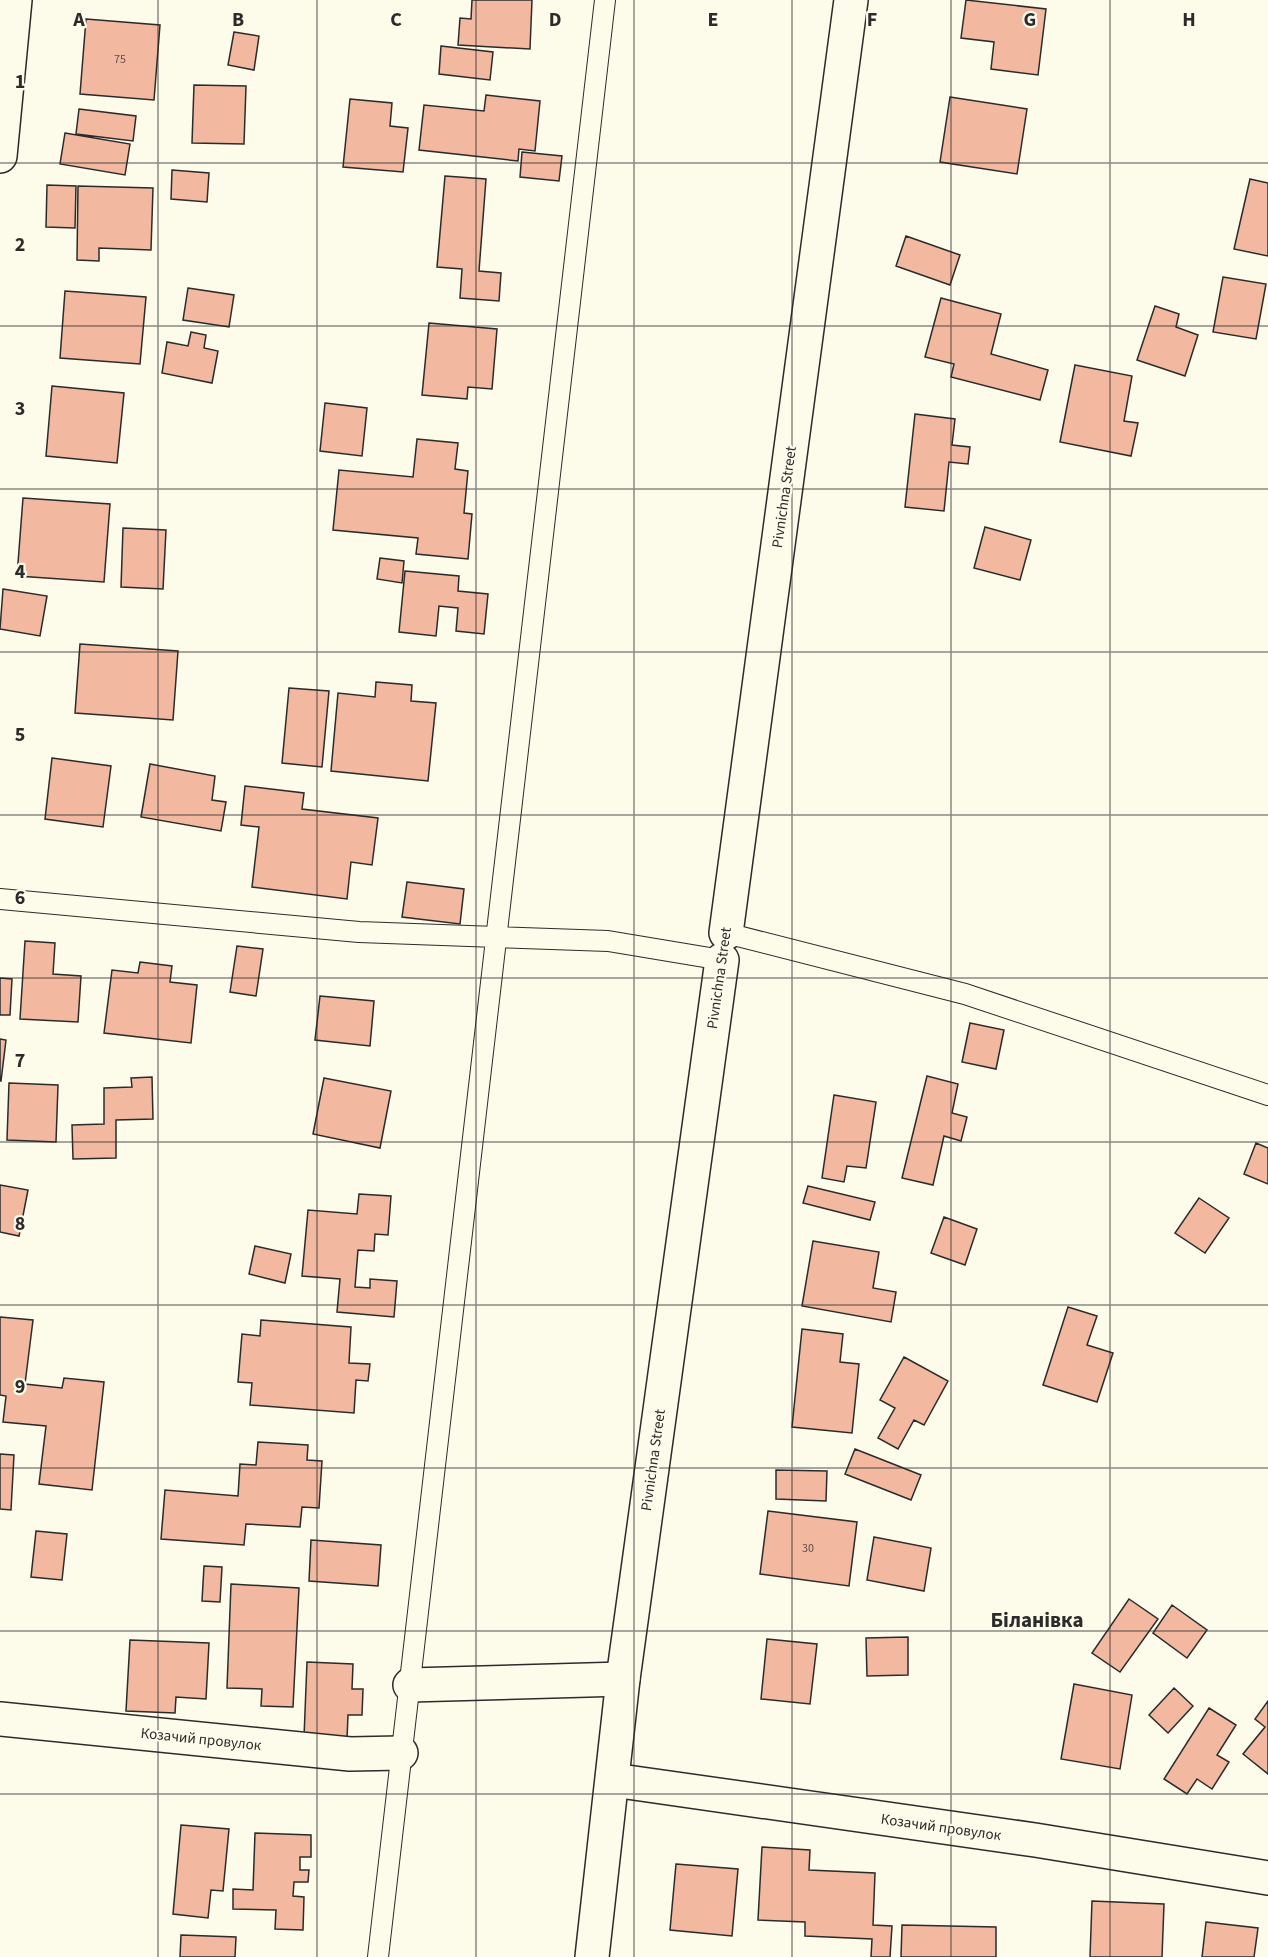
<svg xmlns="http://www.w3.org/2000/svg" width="1268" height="1957" viewBox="0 0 1268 1957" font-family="'Source Sans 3',sans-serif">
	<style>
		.building { fill: #f2b8a0; stroke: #2b2b2b; stroke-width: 1.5 }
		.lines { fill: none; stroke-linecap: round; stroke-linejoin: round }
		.lane-casing { stroke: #2b2b2b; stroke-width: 22 }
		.street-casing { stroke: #2b2b2b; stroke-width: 36 }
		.secondary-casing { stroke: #2b2b2b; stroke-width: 36 }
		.lane { stroke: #fdfbea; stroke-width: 20 }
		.street { stroke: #fdfbea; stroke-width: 33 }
		.secondary { stroke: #fdfbea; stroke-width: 33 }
		.grid { fill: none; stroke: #2b2b2b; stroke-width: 1.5; stroke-opacity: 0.55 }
		.labels { text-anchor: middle; stroke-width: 4.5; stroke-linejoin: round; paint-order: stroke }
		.number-label { font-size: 12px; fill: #5d4e48 }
		.street-label { font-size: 15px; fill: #2b2b2b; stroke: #fdfbea }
		.district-label { font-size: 21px; font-weight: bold; fill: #2b2b2b; stroke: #fdfbea }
		.grid-label { font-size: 20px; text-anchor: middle; font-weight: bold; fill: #2b2b2b; stroke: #fdfbea; stroke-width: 4.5; stroke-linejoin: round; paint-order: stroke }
	</style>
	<rect width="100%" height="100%" fill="#fdfbea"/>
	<path class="building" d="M 472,0 L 532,0 L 530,49 L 458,45 L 460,18 L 471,19 Z
		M 966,0 L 1046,9 L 1038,75 L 991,69 L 994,42 L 961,38 Z
		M 86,19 L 160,25 L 154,100 L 80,94 Z
		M 234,32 L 259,36 L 254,70 L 228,65 Z
		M 441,46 L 493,52 L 490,80 L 439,74 Z
		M 194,85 L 246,86 L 244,144 L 192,143 Z
		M 486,95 L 540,101 L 535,151 L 519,149 L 518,161 L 419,150 L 424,105 L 484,111 Z
		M 950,97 L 1027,109 L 1017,174 L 940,162 Z
		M 350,99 L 392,103 L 390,126 L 408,128 L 403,172 L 343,167 Z
		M 79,109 L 136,116 L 133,141 L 76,134 Z
		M 65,133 L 130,144 L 125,175 L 60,164 Z
		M 522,152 L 562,156 L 559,181 L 520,177 Z
		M 172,170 L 209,173 L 207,202 L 171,199 Z
		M 445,176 L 486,179 L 479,271 L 501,273 L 499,301 L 460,298 L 462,269 L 437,267 Z
		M 1250,179 L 1268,183 L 1268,256 L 1234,249 Z
		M 47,185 L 76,186 L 75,228 L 46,227 Z
		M 78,186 L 153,188 L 151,250 L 99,248 L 99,261 L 77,260 Z
		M 906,236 L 960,255 L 950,285 L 896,266 Z
		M 1223,277 L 1266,284 L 1256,339 L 1213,332 Z
		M 188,288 L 234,295 L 229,327 L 183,320 Z
		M 65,291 L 146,297 L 140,364 L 60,358 Z
		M 941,298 L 1001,314 L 991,354 L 1048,370 L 1040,400 L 951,377 L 954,364 L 925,357 Z
		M 1155,306 L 1179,314 L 1176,327 L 1198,335 L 1185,376 L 1137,360 Z
		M 429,323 L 497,329 L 492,389 L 468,387 L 467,399 L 422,395 Z
		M 191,332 L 206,335 L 204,348 L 218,351 L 212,383 L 162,373 L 167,342 L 188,346 Z
		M 1075,365 L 1132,376 L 1124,421 L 1138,423 L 1131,456 L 1060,442 Z
		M 52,386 L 124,393 L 117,463 L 46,456 Z
		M 325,403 L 367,408 L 362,456 L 320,451 Z
		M 915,414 L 955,419 L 952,445 L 970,447 L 968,464 L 949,462 L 944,511 L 905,507 Z
		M 417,439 L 458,443 L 455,469 L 468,471 L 464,513 L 472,514 L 468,559 L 416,554 L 418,538 L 333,530 L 339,470 L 413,477 Z
		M 23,498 L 110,504 L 104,582 L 17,576 Z
		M 985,527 L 1031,540 L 1020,580 L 974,568 Z
		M 123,528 L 166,530 L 163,589 L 121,587 Z
		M 380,558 L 404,561 L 402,583 L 377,579 Z
		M 405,571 L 459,576 L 458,591 L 488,594 L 484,634 L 456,631 L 458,608 L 439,606 L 436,636 L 399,632 Z
		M 3,589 L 47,596 L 40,636 L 0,629 Z
		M 80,644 L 178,651 L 173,720 L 75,713 Z
		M 376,682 L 412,685 L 411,701 L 436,703 L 428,781 L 331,771 L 338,693 L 375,697 Z
		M 289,688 L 329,691 L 322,767 L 282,763 Z
		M 52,758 L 111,766 L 103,827 L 45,819 Z
		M 150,764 L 215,776 L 212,800 L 226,802 L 221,831 L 141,817 Z
		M 245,786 L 304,793 L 302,809 L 378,818 L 372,865 L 351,862 L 347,899 L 252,887 L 259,827 L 241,825 Z
		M 407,882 L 464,889 L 460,924 L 402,917 Z
		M 25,941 L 55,943 L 53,974 L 81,976 L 78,1022 L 20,1019 Z
		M 237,946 L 263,949 L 256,996 L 230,992 Z
		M 140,962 L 172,966 L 170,982 L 197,985 L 191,1043 L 104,1033 L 112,970 L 138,973 Z
		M 0,978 L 12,979 L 10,1015 L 0,1015 Z
		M 320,996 L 374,1001 L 370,1046 L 315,1040 Z
		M 970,1023 L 1004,1030 L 996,1069 L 962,1062 Z
		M 0,1039 L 6,1040 L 1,1081 L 0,1081 Z
		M 927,1076 L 958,1084 L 952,1113 L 967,1117 L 961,1141 L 944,1136 L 933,1185 L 902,1178 Z
		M 152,1077 L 153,1119 L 116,1120 L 116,1158 L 73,1159 L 72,1125 L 104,1124 L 104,1088 L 132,1087 L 131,1078 Z
		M 324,1078 L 391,1091 L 380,1148 L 313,1134 Z
		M 9,1083 L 58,1085 L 56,1142 L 7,1140 Z
		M 834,1095 L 876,1102 L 866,1168 L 847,1166 L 844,1182 L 822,1178 Z
		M 1256,1143 L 1268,1148 L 1268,1184 L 1244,1174 Z
		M 0,1185 L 28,1190 L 19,1236 L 0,1232 Z
		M 808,1186 L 875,1202 L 870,1220 L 803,1203 Z
		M 359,1194 L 391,1196 L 388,1235 L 375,1234 L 374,1251 L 358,1250 L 355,1287 L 370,1288 L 370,1279 L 397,1281 L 394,1317 L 337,1312 L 340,1279 L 302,1276 L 308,1210 L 357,1214 Z
		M 1199,1198 L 1229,1218 L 1205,1253 L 1175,1233 Z
		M 944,1217 L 977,1229 L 965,1265 L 931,1253 Z
		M 813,1241 L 879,1252 L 873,1288 L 896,1292 L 891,1322 L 802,1306 Z
		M 255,1246 L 291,1254 L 285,1283 L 249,1274 Z
		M 1068,1307 L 1097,1316 L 1087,1345 L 1113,1353 L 1097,1402 L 1043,1385 Z
		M 0,1317 L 33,1320 L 25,1384 L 62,1388 L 64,1378 L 104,1382 L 92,1490 L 39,1484 L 46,1426 L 3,1422 L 6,1396 L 0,1395 Z
		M 261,1320 L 351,1327 L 349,1363 L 370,1364 L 368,1381 L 356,1380 L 354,1413 L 250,1405 L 252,1383 L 238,1382 L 242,1334 L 260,1336 Z
		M 802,1329 L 843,1334 L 840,1362 L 859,1364 L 852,1433 L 792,1427 Z
		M 904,1357 L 948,1381 L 924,1425 L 914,1420 L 898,1449 L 878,1438 L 895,1408 L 880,1400 Z
		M 258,1442 L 308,1445 L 307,1460 L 322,1461 L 319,1508 L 302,1507 L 300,1527 L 246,1524 L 244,1545 L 161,1539 L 165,1490 L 238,1496 L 240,1464 L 256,1465 Z
		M 855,1449 L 921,1475 L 911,1500 L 845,1474 Z
		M 0,1454 L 14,1455 L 11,1510 L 0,1509 Z
		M 776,1470 L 827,1471 L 826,1501 L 776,1499 Z
		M 768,1511 L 857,1522 L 849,1586 L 760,1574 Z
		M 36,1531 L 67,1534 L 62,1580 L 31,1577 Z
		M 874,1537 L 931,1548 L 924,1591 L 867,1580 Z
		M 311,1540 L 381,1545 L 378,1586 L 309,1581 Z
		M 204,1566 L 222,1567 L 220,1602 L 202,1601 Z
		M 231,1584 L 299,1588 L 293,1707 L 261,1706 L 262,1689 L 227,1688 Z
		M 1129,1599 L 1158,1619 L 1120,1672 L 1092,1653 Z
		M 1172,1605 L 1207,1630 L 1187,1658 L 1153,1633 Z
		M 908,1637 L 908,1675 L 867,1676 L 866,1638 Z
		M 767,1639 L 817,1644 L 810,1704 L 761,1699 Z
		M 130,1640 L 209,1643 L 206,1699 L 176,1697 L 175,1713 L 126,1711 Z
		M 307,1662 L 353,1664 L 352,1689 L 363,1689 L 362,1715 L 348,1715 L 347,1739 L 304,1737 Z
		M 1074,1684 L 1132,1695 L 1120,1769 L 1061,1759 Z
		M 1174,1688 L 1193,1706 L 1168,1733 L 1149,1715 Z
		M 1268,1701 L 1268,1774 L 1243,1754 L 1265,1727 L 1255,1719 Z
		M 1209,1708 L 1236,1725 L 1217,1755 L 1229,1762 L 1212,1789 L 1197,1779 L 1187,1794 L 1164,1779 Z
		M 181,1825 L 229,1829 L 223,1891 L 211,1890 L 208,1918 L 173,1914 Z
		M 255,1833 L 311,1835 L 311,1857 L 300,1857 L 300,1870 L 309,1870 L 308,1882 L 294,1882 L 293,1896 L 304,1897 L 303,1930 L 275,1929 L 276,1910 L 233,1909 L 233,1889 L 253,1890 Z
		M 762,1847 L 810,1850 L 809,1870 L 875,1873 L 873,1925 L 892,1926 L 890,1957 L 871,1957 L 872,1939 L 805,1936 L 805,1922 L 758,1920 Z
		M 676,1864 L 738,1869 L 732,1936 L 670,1930 Z
		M 1092,1901 L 1164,1904 L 1162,1957 L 1090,1957 Z
		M 1206,1922 L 1258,1928 L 1254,1957 L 1202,1957 Z
		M 902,1925 L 996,1927 L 996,1957 L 901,1957 Z
		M 181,1935 L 236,1937 L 235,1957 L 180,1957 Z"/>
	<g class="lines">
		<g class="lane-casing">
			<path id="lane" d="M 0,899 L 359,932 L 608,941 L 722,960
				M 726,933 L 965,994 L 1268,1095
				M 378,1957 L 605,0"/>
		</g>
		<g class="street-casing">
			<path id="street" d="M 0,156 L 15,0
				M 410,1685 L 623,1679
				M 0,1719 L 350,1754 L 401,1753
				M 613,1780 L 1035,1840 L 1268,1878"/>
		</g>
		<g class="secondary-casing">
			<path id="secondary" d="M 726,933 L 851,0
				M 592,1957 L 623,1679 L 722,960"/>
		</g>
		<use href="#lane" class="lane"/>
		<use href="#street" class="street"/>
		<use href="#secondary" class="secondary"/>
	</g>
	<path class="grid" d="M 158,0 L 158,1957M 317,0 L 317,1957M 476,0 L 476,1957M 634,0 L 634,1957M 792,0 L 792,1957M 951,0 L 951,1957M 1110,0 L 1110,1957M 0,163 L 1268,163M 0,326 L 1268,326M 0,489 L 1268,489M 0,652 L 1268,652M 0,815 L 1268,815M 0,978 L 1268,978M 0,1142 L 1268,1142M 0,1305 L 1268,1305M 0,1468 L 1268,1468M 0,1631 L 1268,1631M 0,1794 L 1268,1794"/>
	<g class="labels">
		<g class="number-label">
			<text x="120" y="63">75</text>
			<text x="808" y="1552">30</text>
		</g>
		<g class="street-label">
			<text transform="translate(784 497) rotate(-82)" y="5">Pivnichna Street</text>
			<text transform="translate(719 978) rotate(-82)" y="5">Pivnichna Street</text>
			<text transform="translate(653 1460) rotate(-82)" y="5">Pivnichna Street</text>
			<text transform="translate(201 1739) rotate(6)" y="5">Козачий провулок</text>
			<text transform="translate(941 1827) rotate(8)" y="5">Козачий провулок</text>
		</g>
		<g class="district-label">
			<text x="1037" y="1627">Біланівка</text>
		</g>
	</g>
	<g class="grid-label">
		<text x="79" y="26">A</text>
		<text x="238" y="26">B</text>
		<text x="396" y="26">C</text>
		<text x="555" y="26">D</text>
		<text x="713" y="26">E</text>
		<text x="872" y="26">F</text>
		<text x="1030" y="26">G</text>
		<text x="1189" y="26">H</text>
		<text x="20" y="88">1</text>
		<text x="20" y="251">2</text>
		<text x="20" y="415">3</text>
		<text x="20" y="578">4</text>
		<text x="20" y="741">5</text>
		<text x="20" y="904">6</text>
		<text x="20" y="1067">7</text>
		<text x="20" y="1230">8</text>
		<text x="20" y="1393">9</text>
	</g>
</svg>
